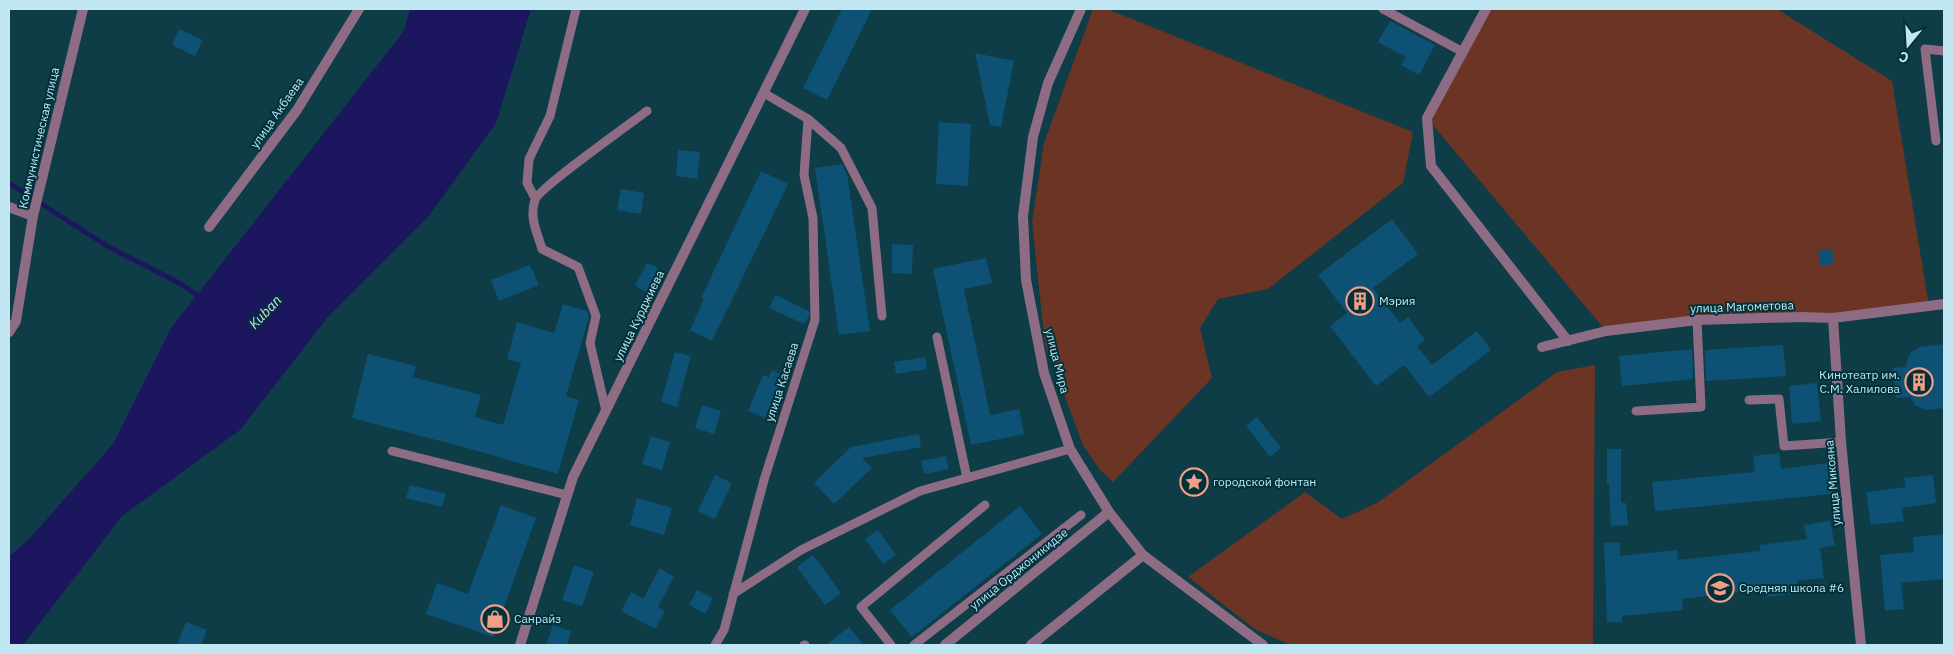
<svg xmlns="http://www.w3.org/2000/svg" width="1953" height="654" viewBox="0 0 1953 654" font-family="'IBM Plex Sans',sans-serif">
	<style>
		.green { fill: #6c3424 }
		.water { fill: #1c165e }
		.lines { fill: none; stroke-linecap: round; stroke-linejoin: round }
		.stream { stroke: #1c165e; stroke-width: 5 }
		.building { fill: #0d5275 }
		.service { stroke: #8e6c84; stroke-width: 9 }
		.minor { stroke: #8e6c84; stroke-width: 10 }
		.tertiary { stroke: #8e6c84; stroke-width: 10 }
		.labels { text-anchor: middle; stroke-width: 4; stroke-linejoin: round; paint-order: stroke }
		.street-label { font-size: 12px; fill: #c1e7f2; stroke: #01323c }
		.poi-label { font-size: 12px; fill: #c1e7f2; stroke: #01323c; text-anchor: start }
		.water-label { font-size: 14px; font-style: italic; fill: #d7dbf1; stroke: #01323c }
	</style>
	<rect width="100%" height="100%" fill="#0e3c47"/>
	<path class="green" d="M 1093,9 L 1107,9 L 1413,132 L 1403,183 L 1268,289 L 1218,299 L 1200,328 L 1212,378 L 1113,482 L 1100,470 L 1083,445 L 1045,344 L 1032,222 L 1044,143 Z
		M 1486,9 L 1777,9 L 1892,81 L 1929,306 L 1606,331 L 1427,118 Z
		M 1595,365 L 1593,645 L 1291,645 L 1256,630 L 1188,577 L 1305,492 L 1342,519 L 1377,503 L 1557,372 Z"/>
	<path class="water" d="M 410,9 L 531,9 L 496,123 L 428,217 L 327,318 L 240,430 L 122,516 L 23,645 L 9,645 L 9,557 L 31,537 L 113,444 L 171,328 L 404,31 Z"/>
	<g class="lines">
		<path class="stream" d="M 9,183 L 107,246 L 181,284 L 201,298"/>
	</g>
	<path class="building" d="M 842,9 L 872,9 L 827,100 L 803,88 Z
		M 1390,21 L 1435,45 L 1419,75 L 1401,65 L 1406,57 L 1378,42 Z
		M 179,29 L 203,40 L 195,56 L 172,45 Z
		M 975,53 L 1014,61 L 1001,127 L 990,125 Z
		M 939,122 L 971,124 L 968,186 L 936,184 Z
		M 678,150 L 700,152 L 697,179 L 676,176 Z
		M 842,164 L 847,174 L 870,331 L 839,335 L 815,168 Z
		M 761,171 L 788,184 L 712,341 L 690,330 L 704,299 L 701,298 Z
		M 621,189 L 644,193 L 641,214 L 617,210 Z
		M 1392,219 L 1418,254 L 1373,288 L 1400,323 L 1408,317 L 1425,340 L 1417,346 L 1432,365 L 1477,331 L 1491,350 L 1429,397 L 1404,365 L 1376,386 L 1330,326 L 1347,313 L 1318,275 Z
		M 892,244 L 913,245 L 912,274 L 892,273 Z
		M 1832,249 L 1834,264 L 1820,266 L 1818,251 Z
		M 986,258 L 992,283 L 964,289 L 990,415 L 1019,409 L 1024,434 L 971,445 L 933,269 Z
		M 647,263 L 658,268 L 646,292 L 635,286 Z
		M 530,265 L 539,285 L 499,301 L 491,280 Z
		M 775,295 L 809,311 L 809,316 L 804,324 L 769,308 Z
		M 563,304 L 587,311 L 589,316 L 566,396 L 579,400 L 558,474 L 467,448 L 352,418 L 368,354 L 416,366 L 413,377 L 481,395 L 475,417 L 503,425 L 521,363 L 507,359 L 517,322 L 554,333 Z
		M 1944,344 L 1944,408 L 1926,410 L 1916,406 L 1910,397 L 1896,398 L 1893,368 L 1906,367 L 1909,354 L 1919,347 Z
		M 1783,345 L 1786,376 L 1706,381 L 1705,350 Z
		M 1692,349 L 1693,379 L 1622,386 L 1619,356 Z
		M 675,352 L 691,356 L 677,407 L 661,402 Z
		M 925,357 L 927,369 L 896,374 L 894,362 Z
		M 772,370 L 784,376 L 765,418 L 748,411 L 763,375 L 769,377 Z
		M 1817,383 L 1821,421 L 1792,424 L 1789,386 Z
		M 702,405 L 721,411 L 714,434 L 695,428 Z
		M 1257,417 L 1281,448 L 1270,457 L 1246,426 Z
		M 919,434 L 921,447 L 862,458 L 872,468 L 834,504 L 814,483 L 851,447 Z
		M 651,436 L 670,442 L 662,470 L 642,464 Z
		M 1607,449 L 1621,449 L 1621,503 L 1626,503 L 1628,525 L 1611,526 L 1609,484 L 1607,484 Z
		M 1779,453 L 1781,469 L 1829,463 L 1832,494 L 1655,511 L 1652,482 L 1755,472 L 1753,456 Z
		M 946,456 L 949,469 L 924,474 L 921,461 Z
		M 715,475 L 732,483 L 715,519 L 698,511 Z
		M 1933,475 L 1936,503 L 1902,508 L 1904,521 L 1871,525 L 1866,492 L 1906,487 L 1904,478 Z
		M 410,485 L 446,494 L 442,507 L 406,498 Z
		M 637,498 L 672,508 L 664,535 L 630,525 Z
		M 501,505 L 536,518 L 493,637 L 426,614 L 437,583 L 468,594 Z
		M 1020,506 L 1042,534 L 912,637 L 890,610 Z
		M 1830,521 L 1835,545 L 1820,548 L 1824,578 L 1797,581 L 1799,593 L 1767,597 L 1766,589 L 1682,599 L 1683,610 L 1622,616 L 1622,622 L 1607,622 L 1604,543 L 1620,542 L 1620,556 L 1677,550 L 1678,560 L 1760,551 L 1760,545 L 1807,539 L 1804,525 Z
		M 878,530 L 896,555 L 883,564 L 865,539 Z
		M 1944,534 L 1944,579 L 1901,583 L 1904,609 L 1885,611 L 1880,555 L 1914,552 L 1913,537 Z
		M 813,555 L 841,593 L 825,605 L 797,567 Z
		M 574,565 L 594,572 L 582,606 L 562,600 Z
		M 660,568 L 674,577 L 658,607 L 665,611 L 655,629 L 621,611 L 631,592 L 643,599 Z
		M 697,590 L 713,598 L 705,614 L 689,605 Z
		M 186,622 L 207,630 L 201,645 L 177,645 Z
		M 553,625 L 571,631 L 567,645 L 546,645 Z
		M 849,627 L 864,645 L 826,645 Z"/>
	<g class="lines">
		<path class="service" d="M 1383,9 L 1463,52
			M 808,119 L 841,148 L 872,208 L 882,316
			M 1936,141 L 1925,49 L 1944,51
			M 535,198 L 527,183 L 529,159 L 550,116 L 576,9
			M 937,337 L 967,478
			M 1749,400 L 1779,399 L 1784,446 L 1841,442
			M 606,411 L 590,343 L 596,316 L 578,267 L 542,249 C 537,232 529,217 535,200 C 538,189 631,123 647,111
			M 1636,411 L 1701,407 L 1697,320
			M 392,451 L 567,495
			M 733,594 L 801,550 L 920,491 L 1070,449
			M 715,645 L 724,630 L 764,480 L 815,320 L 813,218 L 804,175 L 808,119 L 764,93
			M 804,645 L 805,645
			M 891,645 L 861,607 L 985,505
			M 914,645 L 1081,515"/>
		<path class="minor" d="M 1486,9 L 1427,118 L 1431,166 L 1568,341
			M 9,207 L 33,216
			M 209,227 L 297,110 L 359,9
			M 1833,318 L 1841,442 L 1861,645
			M 1542,347 L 1606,331 L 1697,320 L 1801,317 L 1833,318 L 1944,304
			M 945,645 L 1109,512
			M 1031,645 L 1143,555"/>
		<path class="tertiary" d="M 1081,9 L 1048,83 L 1033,137 L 1023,216 L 1026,280 L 1044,373 L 1070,449 L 1109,512 L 1143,555 L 1263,645
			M 9,332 L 16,321 L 33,216 L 83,9
			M 520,645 L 573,477 L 805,9"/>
	</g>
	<defs>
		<g id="building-ring" transform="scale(1.4375)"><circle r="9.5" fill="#01323c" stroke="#f39f85" stroke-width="1.5"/><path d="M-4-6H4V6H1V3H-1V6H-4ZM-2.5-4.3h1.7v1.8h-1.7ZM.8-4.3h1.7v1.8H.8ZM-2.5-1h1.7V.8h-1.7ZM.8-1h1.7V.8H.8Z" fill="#f39f85"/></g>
		<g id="sight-ring" transform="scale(1.4375)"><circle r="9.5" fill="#01323c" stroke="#f39f85" stroke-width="1.5"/><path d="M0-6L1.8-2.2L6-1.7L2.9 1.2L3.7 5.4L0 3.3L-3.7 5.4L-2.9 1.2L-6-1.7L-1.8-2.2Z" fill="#f39f85"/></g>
		<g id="school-ring" transform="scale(1.4375)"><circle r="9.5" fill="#01323c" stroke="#f39f85" stroke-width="1.5"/><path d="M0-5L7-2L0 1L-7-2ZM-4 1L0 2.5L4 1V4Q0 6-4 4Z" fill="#f39f85"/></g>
		<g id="shop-ring" transform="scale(1.4375)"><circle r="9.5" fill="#01323c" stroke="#f39f85" stroke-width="1.5"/><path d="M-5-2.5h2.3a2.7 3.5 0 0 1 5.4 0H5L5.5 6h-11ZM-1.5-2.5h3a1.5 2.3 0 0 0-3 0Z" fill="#f39f85"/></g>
	</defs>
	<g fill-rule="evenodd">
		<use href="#building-ring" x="1360" y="301"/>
		<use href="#building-ring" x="1919" y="382"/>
		<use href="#sight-ring" x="1194" y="482"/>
		<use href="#school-ring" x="1720" y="588"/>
		<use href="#shop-ring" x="495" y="619"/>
	</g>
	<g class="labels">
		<g class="street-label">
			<text transform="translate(277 113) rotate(-55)" y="4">улица Акбаева</text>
			<text transform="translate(39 138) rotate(-77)" y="4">Коммунистическая улица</text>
			<text transform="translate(1742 307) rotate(-2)" y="4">улица Магометова</text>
			<text transform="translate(639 316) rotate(-64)" y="4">улица Курджиева</text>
			<text transform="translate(1057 361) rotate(76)" y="4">улица Мира</text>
			<text transform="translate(782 382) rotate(-72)" y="4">улица Касаева</text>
			<text transform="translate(1833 483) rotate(-95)" y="4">улица Микояна</text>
			<text transform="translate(1019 569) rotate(-39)" y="4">улица Орджоникидзе</text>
		</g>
		<g class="poi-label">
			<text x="1379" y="305">Мэрия</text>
			<text x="1900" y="379" text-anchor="end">Кинотеатр им.<tspan x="1900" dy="14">С.М. Халилова</tspan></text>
			<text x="1213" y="486">городской фонтан</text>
			<text x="1739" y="592">Средняя школа #6</text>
			<text x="514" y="623">Санрайз</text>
		</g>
		<g class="water-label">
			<text transform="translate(265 312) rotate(-47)" y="5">Kuban</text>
		</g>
	</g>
	<rect width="1953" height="654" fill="none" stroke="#c1e7f2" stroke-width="20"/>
	<g transform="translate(1908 45) rotate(198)" stroke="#01323c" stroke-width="4" paint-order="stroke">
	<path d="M0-4L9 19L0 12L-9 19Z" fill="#c1e7f2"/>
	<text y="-8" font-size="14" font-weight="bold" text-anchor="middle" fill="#c1e7f2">С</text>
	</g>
</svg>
